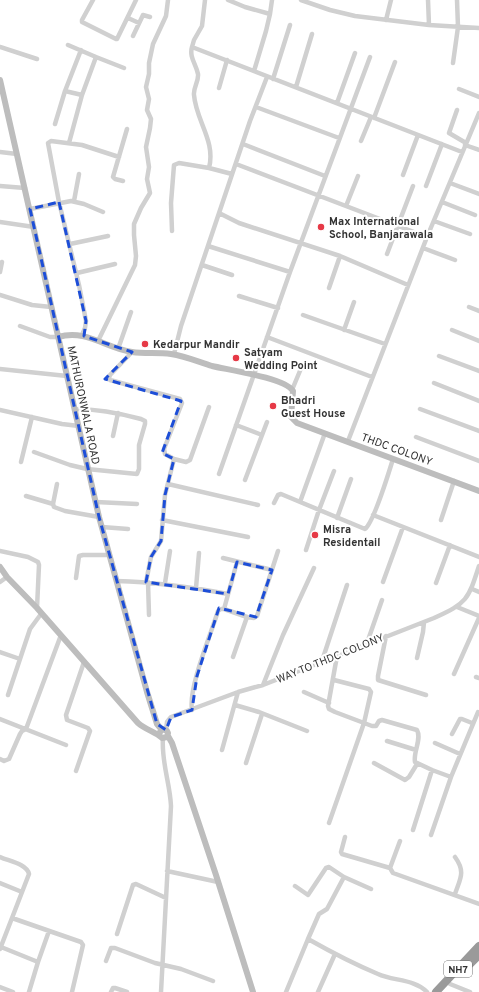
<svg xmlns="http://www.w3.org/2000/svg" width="479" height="992" viewBox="0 0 479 992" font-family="Overpass,sans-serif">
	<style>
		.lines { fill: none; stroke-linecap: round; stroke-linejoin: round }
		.street { stroke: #d0d0d0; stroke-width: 4.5 }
		.secondary { stroke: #bdbdbd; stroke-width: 6 }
		.highway { stroke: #9a9a9a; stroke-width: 8 }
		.marked { fill: none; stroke: #1d4ed8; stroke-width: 3; stroke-dasharray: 8 5; stroke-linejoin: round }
		.poi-dot { fill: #e63946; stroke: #fff; stroke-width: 1.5 }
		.labels { text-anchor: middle; stroke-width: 4; stroke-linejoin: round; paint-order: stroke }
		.shield { fill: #fff; stroke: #707070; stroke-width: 1 }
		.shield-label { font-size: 10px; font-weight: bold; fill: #333 }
		.poi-label { font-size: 11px; font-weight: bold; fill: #333; stroke: #fff; text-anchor: start }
		.street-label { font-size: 11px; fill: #333; stroke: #fff }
	</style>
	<rect width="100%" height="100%" fill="#fff"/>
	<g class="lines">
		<path class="street" d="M 93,0 L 82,20 L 82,22 L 116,39 L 117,39 L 136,0
			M 205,0 L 202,26 L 194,40 L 192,47 L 462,152
			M 228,0 L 245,7 L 270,14 L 266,31 L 254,71
			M 301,0 L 330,10 L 355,16 L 429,25 L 479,28
			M 428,0 L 429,25
			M 270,14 L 272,0
			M 128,18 L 139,23
			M 386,20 L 391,0
			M 133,36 L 143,15 L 150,17
			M 68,45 L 96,57 L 82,95 L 69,143
			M 0,47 L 37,59
			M 192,47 C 189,57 196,64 198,74 C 199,81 193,88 194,95 C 196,121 216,141 209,168 L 232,174
			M 96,57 L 124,68
			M 453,63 L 458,27 L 457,0
			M 273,79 L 290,25
			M 296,87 L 312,34
			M 219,88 L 227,60
			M 459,89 L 479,97
			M 65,91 L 82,95
			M 337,103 L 355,53
			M 256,107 L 339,138
			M 457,110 L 449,133 L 466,143
			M 374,118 L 395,62
			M 55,124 L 65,91 L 81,50
			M 361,141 L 371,117
			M 243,144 L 325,176
			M 465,145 L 479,150
			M 0,152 L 17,154
			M 236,164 L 427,237
			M 403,175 L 418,135
			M 123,181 L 115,179 L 113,177 L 127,129
			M 450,183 L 479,194
			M 0,186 L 25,188
			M 426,186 L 442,144
			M 74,201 L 79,174
			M 442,202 L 475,215
			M 346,206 L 358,176
			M 30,209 L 71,201 L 84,204 L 103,212
			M 219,213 L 239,223 L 340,256 L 408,285
			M 434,221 L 470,234
			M 0,222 L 34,227
			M 172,231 L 171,203 L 174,165 L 179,163 L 209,168
			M 70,244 L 108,236
			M 208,246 L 290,272
			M 423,248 L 455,260
			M 387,254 L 413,186
			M 202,265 L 232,275
			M 0,272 L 2,262
			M 77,273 L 115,264
			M 329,288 L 340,256
			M 0,295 L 32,305 L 51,307
			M 239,296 L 278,308
			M 469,307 L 479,311
			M 303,315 L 385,344
			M 20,326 L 50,337 L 58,337
			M 344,330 L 354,302
			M 452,330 L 479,341
			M 82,335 L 85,328 L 86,321 L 79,285 L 59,202 L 48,143 L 51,141 L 82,145 L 119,157
			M 267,337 L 372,377
			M 98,341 L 135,265 L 136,256 L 134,235 L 134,224 L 141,208 L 150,193 L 147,179 L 149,167 L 146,147 L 150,128 L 151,119 L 147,110 L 149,99 L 146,87 L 149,74 L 149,63 L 153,44 L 166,16 L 168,0
			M 118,349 L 131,312
			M 132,352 L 110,375 L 109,378 L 110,380 L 180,399 L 182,403 L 164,449 L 165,454 L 174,459 L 165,495 L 161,541 L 151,557 L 146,582
			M 174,354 L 181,326 L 250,121 L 267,77
			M 439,356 L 479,371
			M 0,369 L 67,376
			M 434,383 L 479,401
			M 292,390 L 302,366
			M 420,409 L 479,431
			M 0,410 L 62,424 L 79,426
			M 236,425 L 262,435
			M 113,436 L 118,413
			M 416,437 L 479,461
			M 348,441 L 427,237 L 479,113
			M 34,452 L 70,465 L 87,469 L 137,474 L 139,469 L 139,445 L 145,424 L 145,421 L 141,419 C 119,413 98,409 75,409
			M 174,459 L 186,462 L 190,460 L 209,407
			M 21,462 L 32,417
			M 219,474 L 290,272 L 370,57
			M 245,480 L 267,422
			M 57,484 L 53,504 L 54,507 L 65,511 L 99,517
			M 168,484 L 258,505
			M 26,496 L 53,504
			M 96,502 L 137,504
			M 300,502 L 325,433
			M 274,503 L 278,495 L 281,494 L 365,529 C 373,523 389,472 393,459
			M 373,515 L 479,557
			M 337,518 L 351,479
			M 162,520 L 248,537
			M 441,520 L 454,481
			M 102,527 L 128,529
			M 306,550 L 319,510 L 334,471
			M 0,551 L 28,557 L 38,562 L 39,565 L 37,608
			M 223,558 L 272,570
			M 76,578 L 79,556 L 83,555 L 109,555
			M 117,581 C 155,582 191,587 228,594
			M 0,582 L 7,577
			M 148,582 L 149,615
			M 383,582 L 403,527
			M 165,583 L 170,551
			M 436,583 L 450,545
			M 196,588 L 199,553
			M 472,589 L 479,592
			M 457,607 L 479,616
			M 224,609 L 247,617 L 233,657
			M 247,617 L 254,618 L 257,616 L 278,551
			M 386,636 L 378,676 L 378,680 L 426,695
			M 367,643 L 382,600
			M 0,652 L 20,659
			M 337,656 L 328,706 L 329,709 L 335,712 L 372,726 L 376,726 L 379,721 L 382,720 L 417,730 C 422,739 413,752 415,762 L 432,770 L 451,777
			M 417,658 L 423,632 L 424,622
			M 322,661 L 347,585
			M 454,674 L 479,618
			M 476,677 L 479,678
			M 263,685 L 283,635 L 314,568
			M 304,692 L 329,703
			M 8,695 L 30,629 L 41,614
			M 235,705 L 259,712 L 307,731
			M 192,710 C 188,688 211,634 218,611 L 221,609 L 224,609 L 237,562
			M 0,719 L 66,745
			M 166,730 L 167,722 L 171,717 L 238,692 L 263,685 L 434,618 C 467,603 468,600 479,566
			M 452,734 L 460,719 L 462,719 L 472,723
			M 387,741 L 416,750
			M 435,743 L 460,754
			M 222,750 L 238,692
			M 0,759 L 4,761 L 9,759 L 20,734 L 22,731 L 26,729 L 61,635
			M 246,763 L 262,714
			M 374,763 L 405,780 L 409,777 L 417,764
			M 76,771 L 90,731 L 88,728 L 67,720 L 66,715 L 84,662
			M 329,823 L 364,723 L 371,692 L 369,689 L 334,680
			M 413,830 L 432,770
			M 431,835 L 451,777 L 478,712
			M 345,837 L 341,852 L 342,854 L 390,868
			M 400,841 L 390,868 L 393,873 L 479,904
			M 0,857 C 9,861 27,864 29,874 L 12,918
			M 167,871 L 218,882
			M 0,883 L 22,892
			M 295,886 L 308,895 L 326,868 L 329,867 L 344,877 L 371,889
			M 455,894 C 460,879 466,872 455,857
			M 117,934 L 133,885 L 136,884 L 166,898
			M 308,939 L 319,914 L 327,909 L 344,877
			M 1,947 L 38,962 L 49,931
			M 0,949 L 12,918 L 81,942 L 83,945 L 72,992
			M 106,961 L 111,948 L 115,948 L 155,963 L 181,969 L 213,981
			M 450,984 L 470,992
			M 0,987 L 13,992
			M 29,992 L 38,962
			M 111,992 L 113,988 L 115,988 L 127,992
			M 161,992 L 171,806 C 170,783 161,761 163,738
			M 286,992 L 308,939 C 331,952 354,964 378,974 C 393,981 415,979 427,992
			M 318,992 L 335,954"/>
		<path class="secondary" d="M 0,80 L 99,517 L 147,692 L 157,724 L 162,730
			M 58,337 C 87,329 105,348 132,352 C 145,354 158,352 171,354 C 185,356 199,362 212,366 C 229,370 285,378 293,391 L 291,417 L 297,423 L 479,491
			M 0,567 L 7,577 L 37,608 L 138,723 C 146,730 156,732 162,738 L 167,737 L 168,733 L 167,731 L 163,729 L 160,732 L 159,735
			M 168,736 L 172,743 L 216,875 L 253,992"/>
		<path class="highway" d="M 461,973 L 479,955
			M 436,992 L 479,946"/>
	</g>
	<path class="marked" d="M 59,202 L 86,321 L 84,336 L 132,352 L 105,379 L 181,401 L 162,453 L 174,459 L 165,495 L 161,541 L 151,557 L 146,582 L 228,594 L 237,562 L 272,570 L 256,617 L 219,608 L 197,676 L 192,710 L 171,717 L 166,730 L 157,724 L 99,517 L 30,209 Z"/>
	<g class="poi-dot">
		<circle cx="321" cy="227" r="4"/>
		<circle cx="145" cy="344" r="4"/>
		<circle cx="236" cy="358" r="4"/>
		<circle cx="273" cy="406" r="4"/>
		<circle cx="315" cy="535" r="4"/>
	</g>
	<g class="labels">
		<rect class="shield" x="444" y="961" width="28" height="16" rx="3"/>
		<g class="shield-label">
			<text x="458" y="973">NH7</text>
		</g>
		<g class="poi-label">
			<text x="329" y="225">Max International<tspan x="329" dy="13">School, Banjarawala</tspan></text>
			<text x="153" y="348">Kedarpur Mandir</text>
			<text x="244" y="356">Satyam<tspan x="244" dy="13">Wedding Point</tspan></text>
			<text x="281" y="404">Bhadri<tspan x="281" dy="13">Guest House</tspan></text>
			<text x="323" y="533">Misra<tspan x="323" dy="13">Residentail</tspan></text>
		</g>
		<g class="street-label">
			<text transform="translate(84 405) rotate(78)" y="4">MATHURONWALA ROAD</text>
			<text transform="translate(397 449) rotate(20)" y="4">THDC COLONY</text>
			<text transform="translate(330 658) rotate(-22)" y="4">WAY TO THDC COLONY</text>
		</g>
	</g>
</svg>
